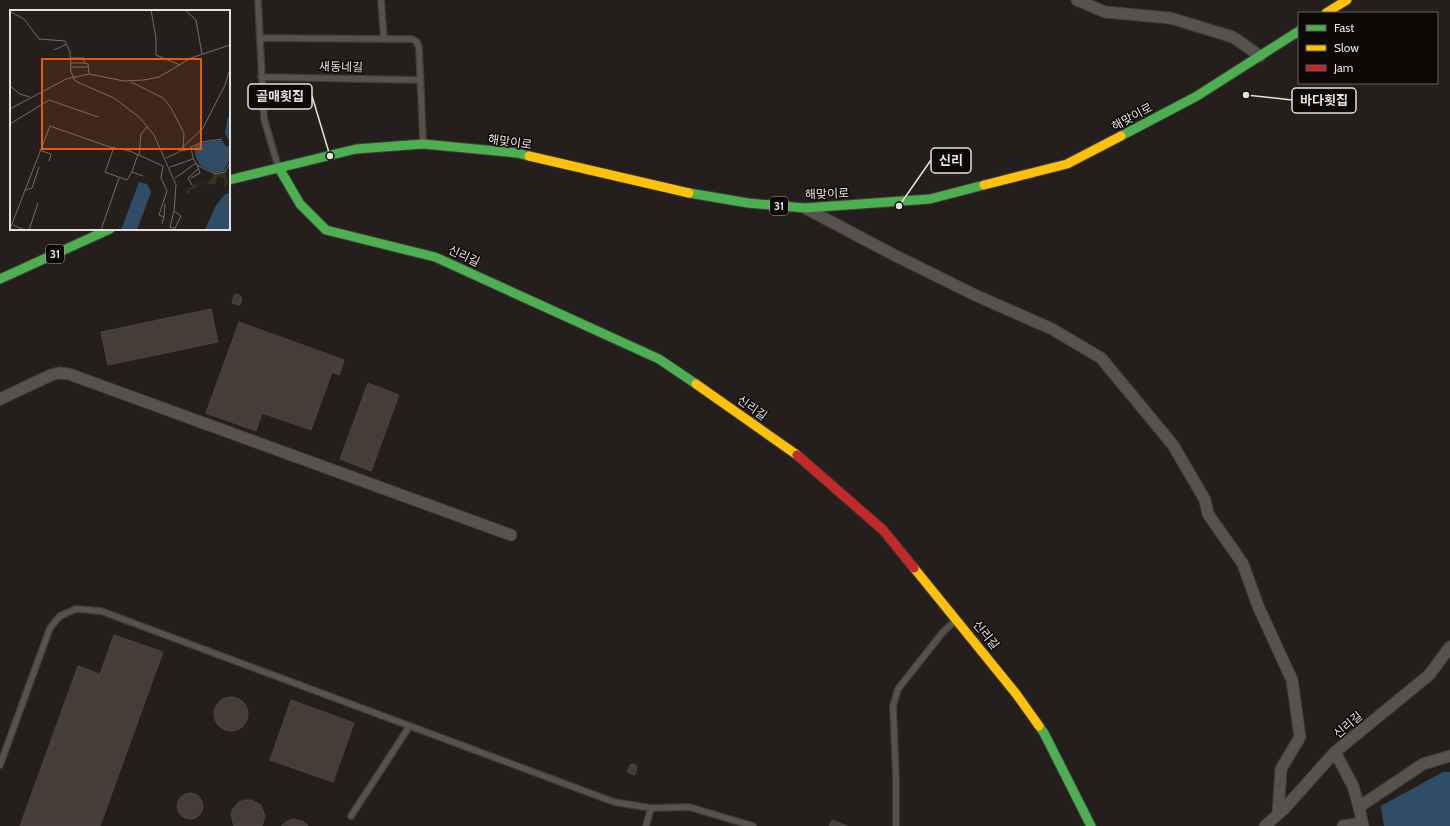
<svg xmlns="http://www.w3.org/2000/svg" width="1450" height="826" viewBox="0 0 1450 826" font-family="Cabin,'Noto Sans KR',sans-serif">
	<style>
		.water { fill: #304d67 }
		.building { fill: #463d38; stroke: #4a4643 }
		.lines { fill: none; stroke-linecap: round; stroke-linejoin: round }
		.lane-casing { stroke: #413c3b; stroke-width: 8 }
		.street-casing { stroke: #413c3b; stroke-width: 13 }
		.fast-casing { stroke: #413c3b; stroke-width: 11 }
		.slow-casing { stroke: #413c3b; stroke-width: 11 }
		.jam-casing { stroke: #413c3b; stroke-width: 11 }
		.lane { stroke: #565250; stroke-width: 5.5 }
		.street { stroke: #565250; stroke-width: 11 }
		.fast { stroke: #4caf50; stroke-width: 9 }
		.slow { stroke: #ffc107; stroke-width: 9 }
		.jam { stroke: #c62828; stroke-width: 9 }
		.labels { text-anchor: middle; stroke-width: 3; stroke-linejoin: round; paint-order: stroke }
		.shield { fill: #0d0907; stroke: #a6a19e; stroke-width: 1 }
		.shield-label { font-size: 11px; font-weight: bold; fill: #e8e2de }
		.street-label { font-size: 12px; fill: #e8e2de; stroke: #0d0907 }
		.inset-road { fill: none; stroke: #726d6a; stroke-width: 1 }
		.view { fill: #e8590c; fill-opacity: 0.15; stroke: #e8590c; stroke-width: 2 }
		.inset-edge { fill: none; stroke: #e8e2de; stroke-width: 2 }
		.leader { fill: none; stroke: #e8e2de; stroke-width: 1.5 }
		.callout-dot { fill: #e8e2de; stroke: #0d0907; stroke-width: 1.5 }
		.callout { fill: #0d0907; stroke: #e8e2de; stroke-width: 1.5 }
		.callout-label { font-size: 13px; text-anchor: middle; font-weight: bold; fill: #e8e2de }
	</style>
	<rect width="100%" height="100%" fill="#241f1c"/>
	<path class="water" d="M 1443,772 L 1450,772 L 1450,826 L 1384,826 L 1381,806 Z"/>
	<path class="building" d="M 238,294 L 242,298 L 240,305 L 232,303 L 234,295 Z
		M 211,309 L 218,342 L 108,365 L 101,332 Z
		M 239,322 L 344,360 L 339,375 L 332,372 L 311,430 L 262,413 L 256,431 L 206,413 Z
		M 368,383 L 399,395 L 371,471 L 340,459 Z
		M 114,635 L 163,652 L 100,826 L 20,826 L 78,666 L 100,674 Z
		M214 714a17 17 0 1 1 34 0a17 17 0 1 1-34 0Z
		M 291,700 L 354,723 L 333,782 L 270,760 Z
		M 633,764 L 636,765 L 637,767 L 635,775 L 627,772 L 630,765 Z
		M177 806a13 13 0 1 1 26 0a13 13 0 1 1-26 0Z
		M 245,800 L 251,800 L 261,805 L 265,816 L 262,826 L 234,826 L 231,815 L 232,810 L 239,802 Z
		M 292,819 L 303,821 L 308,826 L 281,826 L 286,822 Z
		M 832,820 L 848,826 L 829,826 Z"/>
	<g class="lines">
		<g class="lane-casing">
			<path id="lane" d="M 258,0 L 264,119 L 278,166
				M 381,0 L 384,39 L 412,39 L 417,42 L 419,48 L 423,141
				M 260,38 L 384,39
				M 261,77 L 420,80
				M 0,765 L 50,628 L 60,616 L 76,609 L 101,611 L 614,802 L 651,808 L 689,807 L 753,826
				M 351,816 L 409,727
				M 646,826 L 651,808
				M 896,826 L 896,778 L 893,706 L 898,689 L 943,632 L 955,621"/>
		</g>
		<g class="street-casing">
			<path id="street" d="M 1077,0 L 1105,12 L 1170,18 L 1233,37 L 1260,56
				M 807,209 L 896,256 L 975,295 L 1052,329 L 1101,358 L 1173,445 L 1205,500 L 1208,514 L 1243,564 L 1258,606 L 1292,680 L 1300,737 L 1281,769 L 1278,814
				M 0,399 L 51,375 L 59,373 L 69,374 L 511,535
				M 1335,752 L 1353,786 L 1359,807
				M 1265,826 L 1284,809 L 1335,752 L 1429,675 L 1450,647
				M 1343,826 L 1362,823
				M 1363,826 L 1359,807 L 1423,764 L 1450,756"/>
		</g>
		<g class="fast-casing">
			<path id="fast" d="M 1121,136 L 1197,96 L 1299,31
				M 279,168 L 300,204 L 326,230 L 435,257 L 659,359 L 696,384
				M 229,180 L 356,149 L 423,144 L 517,153 L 529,156
				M 689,193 L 748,203 L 805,208 L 930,199 L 984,185
				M 0,279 L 110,229
				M 1039,726 L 1044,733 L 1091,826"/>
		</g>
		<g class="slow-casing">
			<path id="slow" d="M 1326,13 L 1347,0
				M 529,156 L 689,193
				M 984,185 L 1067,164 L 1121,136
				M 696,384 L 797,455
				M 914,568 L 1017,695 L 1039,726"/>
		</g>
		<g class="jam-casing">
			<path id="jam" d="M 797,455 L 883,530 L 914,568"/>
		</g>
		<use href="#lane" class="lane"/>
		<use href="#street" class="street"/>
		<use href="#fast" class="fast"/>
		<use href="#slow" class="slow"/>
		<use href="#jam" class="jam"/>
	</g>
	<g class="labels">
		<g class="shield">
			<rect x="770" y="197" width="18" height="18" rx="3"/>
			<rect x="46" y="245" width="18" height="18" rx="3"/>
		</g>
		<g class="shield-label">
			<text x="779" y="210">31</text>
			<text x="55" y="258">31</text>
		</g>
		<g class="street-label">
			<text transform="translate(341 67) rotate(1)" y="4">새동네길</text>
			<text transform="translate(1132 117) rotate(-28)" y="4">해맞이로</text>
			<text transform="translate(510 142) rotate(8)" y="4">해맞이로</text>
			<text transform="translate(827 194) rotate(-2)" y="4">해맞이로</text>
			<text transform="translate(464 256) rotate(25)" y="4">신리길</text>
			<text transform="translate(752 408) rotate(35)" y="4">신리길</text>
			<text transform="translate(986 635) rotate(51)" y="4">신리길</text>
			<text transform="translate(1348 725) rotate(-40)" y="4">신리길</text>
		</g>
	</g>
	<g transform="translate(10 10)">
		<rect width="220" height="220" fill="#241f1c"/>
		<path d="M 214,161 L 218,173 L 214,179 L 215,169 L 208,166 L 205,175 L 195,173 L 180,180 L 179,185 L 175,183 L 184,174 L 189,176 L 196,172 L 198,173 L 205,163 Z" fill="#33351e"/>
		<path d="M 218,107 L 220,107 L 220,133 L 215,123 ZM 212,130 L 216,137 L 220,135 L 220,149 L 214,161 L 205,163 L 190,155 L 186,148 L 184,137 L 191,133 ZM 129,172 L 137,174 L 141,182 L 127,220 L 111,220 ZM 220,183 L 220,220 L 195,220 L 205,197 L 214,185 Z" fill="#304d67"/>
		<path class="inset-road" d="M 141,0 L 146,28 L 146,45 L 170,55M 175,0 L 186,10 L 192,44M 1,2 L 14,9 L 29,29 L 55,31 L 60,42 L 61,62 L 65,71 L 104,88 L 129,107 L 144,125 L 166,175 L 164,201 L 171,206 L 164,220M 44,40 L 57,34M 60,48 L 74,48 L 74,53 L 78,54 L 79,64M 61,53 L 74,53M 61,57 L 78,57M 121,72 L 153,88 L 161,98 L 174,123 L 173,138M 0,76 L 10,84 L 20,87M 0,99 L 56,69 L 79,64 L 114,71 L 134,70 L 149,67 L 181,48 L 220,35M 0,114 L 39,90 L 88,107M 212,129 L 192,132 L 181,137 L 183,148 L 187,155 L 205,164 L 215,162 L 220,153M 104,137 L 95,162 L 117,170 L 122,162M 29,140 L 41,144 L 39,151M 170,141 L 182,139M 128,144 L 122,162 L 133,166M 129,145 L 131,124 L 137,117M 156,148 L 167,143 L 193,118 L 215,75 L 220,59M 160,157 L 183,149M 165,168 L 186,153M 181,168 L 190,163 L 187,155M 182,175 L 178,168 L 188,159M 15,180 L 22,178 L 29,157M 164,201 L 160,217 L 164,218M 154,207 L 155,194M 3,215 L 15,220M 0,219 L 40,116 L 100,137 L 120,141 L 153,156 L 151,168 L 157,181 L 149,205 L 154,207 L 152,214M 19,220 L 28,193M 91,220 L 109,168"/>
		<path class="view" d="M 32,49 L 191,49 L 191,139 L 32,139 Z"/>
		<rect width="220" height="220" class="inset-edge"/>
	</g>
	<path class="leader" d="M330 156L312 96M1246 95L1292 100M899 206L931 160"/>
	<g class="callout-dot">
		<circle cx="330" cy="156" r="4"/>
		<circle cx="1246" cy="95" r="4"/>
		<circle cx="899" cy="206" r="4"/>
	</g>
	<g class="callout">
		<rect x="248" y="84" width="64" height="25" rx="4"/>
		<rect x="1292" y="88" width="64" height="25" rx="4"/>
		<rect x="931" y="148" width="40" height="25" rx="4"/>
	</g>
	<g class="callout-label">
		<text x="280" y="101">골매횟집</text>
		<text x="1324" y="105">바다횟집</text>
		<text x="951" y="165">신리</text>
	</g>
	<rect x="1298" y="12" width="140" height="72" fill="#0d0907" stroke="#65605d"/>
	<rect x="1306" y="25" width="20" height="6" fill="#4caf50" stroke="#65605d"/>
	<text x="1334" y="32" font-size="12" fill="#e8e2de">Fast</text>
	<rect x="1306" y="45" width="20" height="6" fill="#ffc107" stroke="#65605d"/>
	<text x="1334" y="52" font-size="12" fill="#e8e2de">Slow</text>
	<rect x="1306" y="65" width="20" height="6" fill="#c62828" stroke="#65605d"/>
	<text x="1334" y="72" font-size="12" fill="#e8e2de">Jam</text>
</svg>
